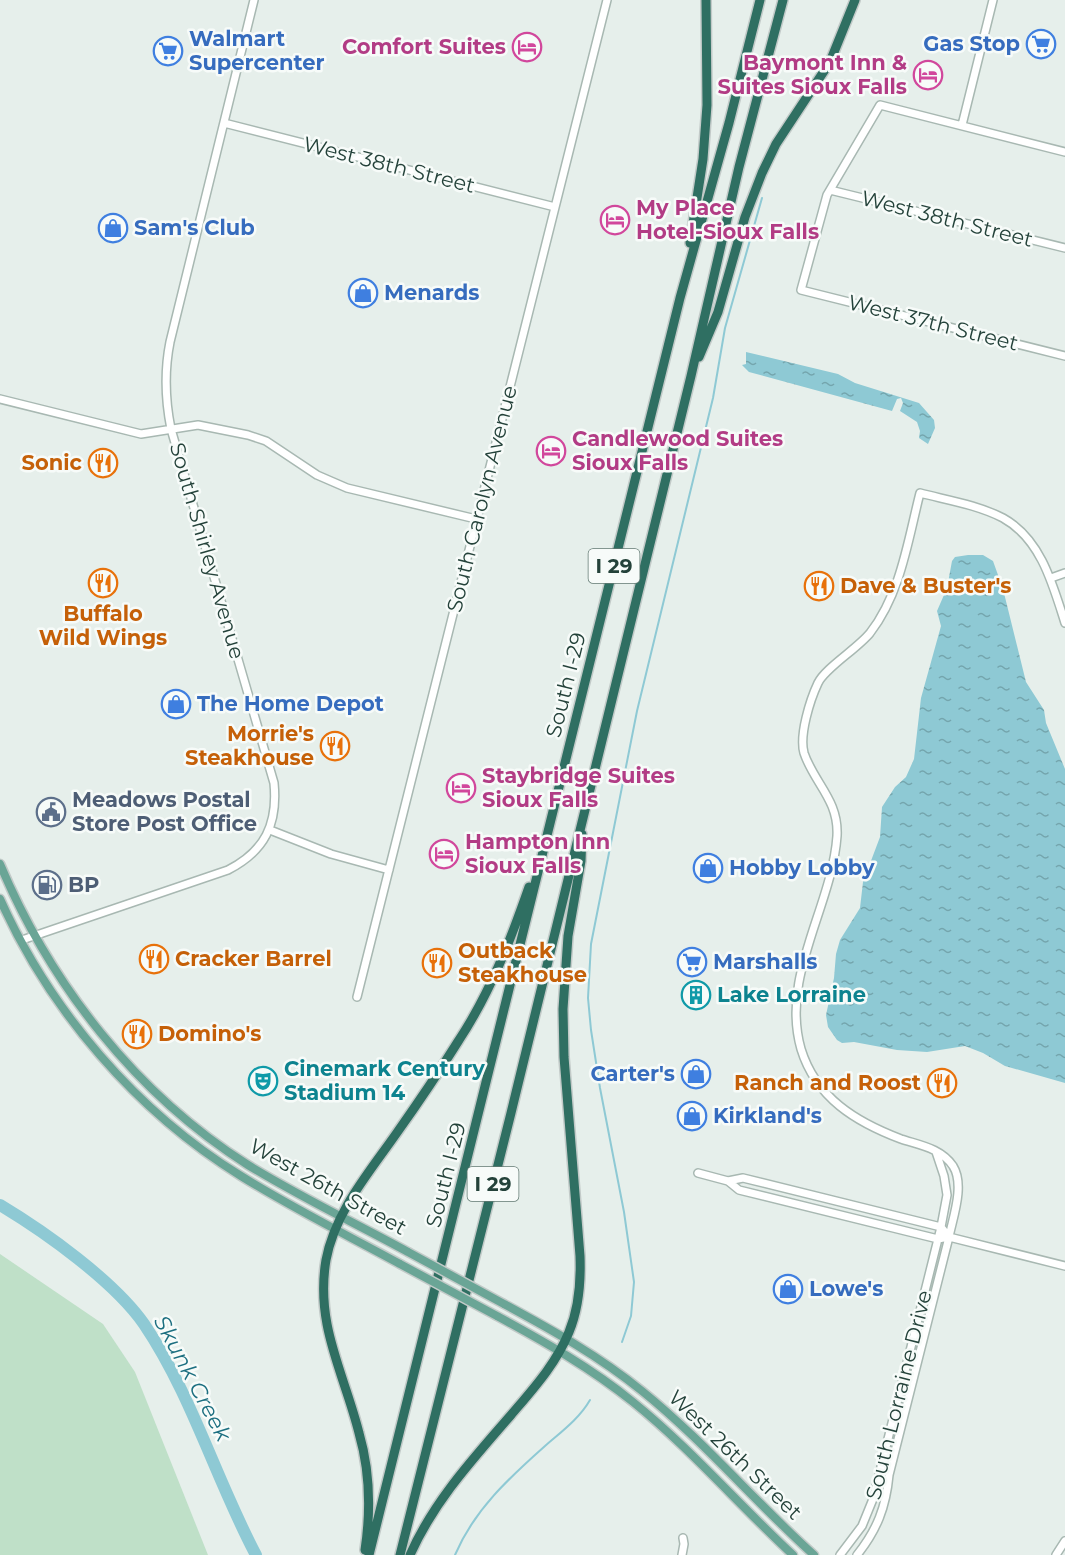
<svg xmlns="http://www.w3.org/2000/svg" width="1065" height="1555" viewBox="0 0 1065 1555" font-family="Montserrat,sans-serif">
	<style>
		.green { fill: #bfe0c8 }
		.water { fill: url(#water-ripples) }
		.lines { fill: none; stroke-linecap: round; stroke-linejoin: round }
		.stream { stroke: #8ec9d4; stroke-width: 2 }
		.river { stroke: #8ec9d4; stroke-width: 12 }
		.minor-casing { stroke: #a8b8b2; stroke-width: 10 }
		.major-casing { stroke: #c2cac8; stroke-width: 11 }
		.highway-casing { stroke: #c2cac8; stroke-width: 12 }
		.minor { stroke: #fff; stroke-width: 7 }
		.major { stroke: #6aa596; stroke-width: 8 }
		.highway { stroke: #2f6f62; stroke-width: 9 }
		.major-bridge-casing { stroke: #c2cac8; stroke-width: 11; stroke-linecap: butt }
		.major-bridge { stroke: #6aa596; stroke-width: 8 }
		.labels { text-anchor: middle; stroke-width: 5; stroke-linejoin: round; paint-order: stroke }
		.shield { fill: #f7fbf9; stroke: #637a73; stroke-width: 1.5 }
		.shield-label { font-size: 20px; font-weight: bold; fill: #24423a }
		.shop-label { font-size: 21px; font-weight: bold; fill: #366cbe; stroke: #f7fbf9; text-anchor: start }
		.hotel-label { font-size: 21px; font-weight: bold; fill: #b23c85; stroke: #f7fbf9; text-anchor: start }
		.street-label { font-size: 21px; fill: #24423a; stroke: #f7fbf9 }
		.food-label { font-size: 21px; font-weight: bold; fill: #c56008; stroke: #f7fbf9; text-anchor: start }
		.service-label { font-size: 21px; font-weight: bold; fill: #4e5e75; stroke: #f7fbf9; text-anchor: start }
		.culture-label { font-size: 21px; font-weight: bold; fill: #0d838f; stroke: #f7fbf9; text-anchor: start }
		.water-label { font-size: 22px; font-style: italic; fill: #1c6f80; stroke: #f7fbf9 }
	</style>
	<defs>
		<pattern id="water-ripples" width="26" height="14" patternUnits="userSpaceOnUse" patternTransform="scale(1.5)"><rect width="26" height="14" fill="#8ec9d4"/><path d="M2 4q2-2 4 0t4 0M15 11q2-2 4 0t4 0" fill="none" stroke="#74a5ad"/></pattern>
	</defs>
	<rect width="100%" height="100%" fill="#e6efeb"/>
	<path class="green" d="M 0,1254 L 103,1324 L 135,1372 L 208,1555 L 0,1555 Z"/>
	<path class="water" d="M 746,352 L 838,374 L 855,383 L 919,403 L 934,420 L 935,428 L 928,444 L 919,438 L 920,431 L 917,422 L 900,411 L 903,403 L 901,398 L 897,399 L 892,411 L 749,372 L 742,365 L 746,364 Z
		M 968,555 L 983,555 L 993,561 L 1003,589 L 1026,682 L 1044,710 L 1046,723 L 1065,769 L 1065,1083 L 1005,1066 L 983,1053 L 965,1046 L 927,1052 L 897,1050 L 854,1042 L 842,1043 L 837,1040 L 828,1027 L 826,1015 L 834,978 L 836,954 L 840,940 L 860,908 L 863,882 L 880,837 L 882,807 L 895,787 L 906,777 L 914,759 L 921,698 L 941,626 L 937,611 L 947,588 L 952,561 L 955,557 Z"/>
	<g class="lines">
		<path class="stream" d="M 622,1342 L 631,1316 L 634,1282 L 624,1212 L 600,1088 L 591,1030 L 588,998 L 591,944 L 637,711 L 713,398 L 725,328 L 762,198
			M 455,1555 C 474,1510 509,1478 545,1446 C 561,1432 579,1419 590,1400"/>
		<path class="river" d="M 0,1205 C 45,1232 114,1281 144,1324 C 192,1395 216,1480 256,1555"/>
		<g class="minor-casing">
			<path id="minor" d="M 224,123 L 555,207
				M 962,125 L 993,0
				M 1065,152 L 880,105 L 827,195 L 801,290 L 1065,356
				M 830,190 L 1065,248
				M 0,399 L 141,434 L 198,425 L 248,435 L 266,441 L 317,475 L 347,488 L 476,519
				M 1051,578 L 1065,573
				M 270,830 L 331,854 L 389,870
				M 22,940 L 228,870 C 265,851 278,824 274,783 L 171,429 C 165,399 164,372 170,342 L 254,0
				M 357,997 L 607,0
				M 698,1173 L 728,1181 L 739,1190 L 938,1239 L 949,1237 L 1065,1266
				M 728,1181 L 743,1178 L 941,1227 L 949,1237
				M 682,1555 L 684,1544 L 683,1538
				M 840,1555 L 862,1526 L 873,1499 L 941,1227 L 947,1195 L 944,1176 L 936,1152
				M 857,1555 C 877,1530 886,1507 889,1475 L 949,1237 C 953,1217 965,1185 953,1166 C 941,1148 919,1145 901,1139 C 856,1122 816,1098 801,1049 C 780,976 832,907 837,836 C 839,800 814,783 804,753 C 799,735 810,700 818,683 C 825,668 857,649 870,633 C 901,593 908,540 920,493 C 947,500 978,505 1003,518 C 1041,539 1053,585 1065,623
				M 1056,1555 L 1065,1541"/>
		</g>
		<g class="major-casing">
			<path id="major" d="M 0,864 C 51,985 136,1094 248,1165 C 300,1197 355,1223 408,1252
				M 0,899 C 50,1011 137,1112 241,1176 C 292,1208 347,1235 400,1264
				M 504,1304 C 552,1330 599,1356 642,1391 C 704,1441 755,1502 814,1555
				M 497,1316 C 545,1342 591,1368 633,1402 C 690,1448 739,1505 793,1555"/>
		</g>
		<g class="highway-casing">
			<path id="highway" d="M 690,243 L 703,159 L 707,105 L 706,0
				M 699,357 L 718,312 L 745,217 L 762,173 L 776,144 L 830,62 L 855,0
				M 365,1550 C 371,1510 370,1471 359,1433 C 344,1373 315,1325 326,1260 C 335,1212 368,1174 396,1134 C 418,1103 439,1072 459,1040 C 490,993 511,939 529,887
				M 369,1555 L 680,298 L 729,123 L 760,0
				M 400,1555 L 511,1113 L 691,376 L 739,167 L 783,0
				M 410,1555 C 434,1501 473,1459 511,1415 C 533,1389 556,1364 569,1332 C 579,1308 581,1282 580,1256 L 564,1057 L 563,1009 L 568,936 L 581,861 L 582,834"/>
		</g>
		<use href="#minor" class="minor"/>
		<use href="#major" class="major"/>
		<use href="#highway" class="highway"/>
		<g class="major-bridge-casing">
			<path id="major-bridge" d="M 408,1252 L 504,1304
				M 400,1264 L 497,1316"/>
		</g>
		<use href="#major-bridge" class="major-bridge"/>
	</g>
	<defs>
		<g id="supermarket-ring" transform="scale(1.5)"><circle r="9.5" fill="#f7fbf9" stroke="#3f7fe0" stroke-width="1.5"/><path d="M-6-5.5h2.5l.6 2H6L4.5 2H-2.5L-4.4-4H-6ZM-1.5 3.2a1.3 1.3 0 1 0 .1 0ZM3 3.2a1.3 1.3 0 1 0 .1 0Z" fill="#3f7fe0"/></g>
		<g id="hotel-ring" transform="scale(1.5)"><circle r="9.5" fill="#f7fbf9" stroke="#d1479c" stroke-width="1.5"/><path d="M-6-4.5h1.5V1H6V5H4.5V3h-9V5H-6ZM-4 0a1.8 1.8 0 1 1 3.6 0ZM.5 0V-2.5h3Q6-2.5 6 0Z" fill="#d1479c"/></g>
		<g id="shop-ring" transform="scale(1.5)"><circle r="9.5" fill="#f7fbf9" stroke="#3f7fe0" stroke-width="1.5"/><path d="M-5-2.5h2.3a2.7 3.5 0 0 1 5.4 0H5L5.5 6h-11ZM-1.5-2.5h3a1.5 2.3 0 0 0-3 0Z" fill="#3f7fe0"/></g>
		<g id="restaurant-ring" transform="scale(1.5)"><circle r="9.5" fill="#f7fbf9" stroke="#e8710a" stroke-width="1.5"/><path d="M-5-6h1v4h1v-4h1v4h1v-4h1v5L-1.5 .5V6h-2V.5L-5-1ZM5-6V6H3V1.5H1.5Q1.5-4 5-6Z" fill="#e8710a"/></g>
		<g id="civic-ring" transform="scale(1.5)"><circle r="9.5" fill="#f7fbf9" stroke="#5c6f8a" stroke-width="1.5"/><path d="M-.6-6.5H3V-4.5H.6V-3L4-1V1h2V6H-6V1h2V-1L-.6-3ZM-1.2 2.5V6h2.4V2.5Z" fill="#5c6f8a"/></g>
		<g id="fuel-ring" transform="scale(1.5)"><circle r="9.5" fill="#f7fbf9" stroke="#5c6f8a" stroke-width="1.5"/><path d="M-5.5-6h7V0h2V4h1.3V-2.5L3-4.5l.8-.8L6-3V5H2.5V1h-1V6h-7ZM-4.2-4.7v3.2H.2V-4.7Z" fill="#5c6f8a"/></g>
		<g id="building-ring" transform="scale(1.5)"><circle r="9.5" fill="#f7fbf9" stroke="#0f9aa8" stroke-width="1.5"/><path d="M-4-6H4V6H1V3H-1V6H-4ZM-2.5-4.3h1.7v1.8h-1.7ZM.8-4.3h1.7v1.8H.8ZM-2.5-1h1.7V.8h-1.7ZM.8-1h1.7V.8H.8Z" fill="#0f9aa8"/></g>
		<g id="theatre-ring" transform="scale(1.5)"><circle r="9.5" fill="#f7fbf9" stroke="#0f9aa8" stroke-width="1.5"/><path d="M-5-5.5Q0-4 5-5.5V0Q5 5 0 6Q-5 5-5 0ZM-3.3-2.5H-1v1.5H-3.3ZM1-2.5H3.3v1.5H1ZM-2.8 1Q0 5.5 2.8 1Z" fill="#0f9aa8"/></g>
	</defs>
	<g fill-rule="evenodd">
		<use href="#supermarket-ring" x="1041" y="44"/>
		<use href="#hotel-ring" x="527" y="47"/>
		<use href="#supermarket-ring" x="168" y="51"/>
		<use href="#hotel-ring" x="928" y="75"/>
		<use href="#hotel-ring" x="615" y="220"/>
		<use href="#shop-ring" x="113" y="228"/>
		<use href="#shop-ring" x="363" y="293"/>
		<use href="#hotel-ring" x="551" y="451"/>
		<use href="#restaurant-ring" x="103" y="463"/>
		<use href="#restaurant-ring" x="103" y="583"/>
		<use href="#restaurant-ring" x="819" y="586"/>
		<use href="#shop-ring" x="176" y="704"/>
		<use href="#restaurant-ring" x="335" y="746"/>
		<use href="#hotel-ring" x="461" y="788"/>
		<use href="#civic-ring" x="51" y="812"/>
		<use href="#hotel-ring" x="444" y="854"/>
		<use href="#shop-ring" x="708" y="868"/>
		<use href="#fuel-ring" x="47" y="885"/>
		<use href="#restaurant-ring" x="154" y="959"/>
		<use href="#supermarket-ring" x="692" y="962"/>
		<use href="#restaurant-ring" x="437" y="963"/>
		<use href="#building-ring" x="696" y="995"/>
		<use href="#restaurant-ring" x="137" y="1034"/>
		<use href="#shop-ring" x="696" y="1074"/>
		<use href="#theatre-ring" x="263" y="1081"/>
		<use href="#restaurant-ring" x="942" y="1083"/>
		<use href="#shop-ring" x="692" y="1116"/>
		<use href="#shop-ring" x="788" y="1289"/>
	</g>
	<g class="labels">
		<g class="shield">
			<rect x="588.5" y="549" width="51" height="34" rx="4.5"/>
			<rect x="467.5" y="1167" width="51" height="34" rx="4.5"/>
		</g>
		<g class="shield-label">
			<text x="614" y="573">I 29</text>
			<text x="493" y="1191">I 29</text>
		</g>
		<g class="shop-label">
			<text x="189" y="46">Walmart<tspan x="189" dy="24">Supercenter</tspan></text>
			<text x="1020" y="51" text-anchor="end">Gas Stop</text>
			<text x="134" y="235">Sam's Club</text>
			<text x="384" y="300">Menards</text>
			<text x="197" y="711">The Home Depot</text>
			<text x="729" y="875">Hobby Lobby</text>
			<text x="713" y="969">Marshalls</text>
			<text x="675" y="1081" text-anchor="end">Carter's</text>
			<text x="713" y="1123">Kirkland's</text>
			<text x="809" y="1296">Lowe's</text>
		</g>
		<g class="hotel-label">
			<text x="506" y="54" text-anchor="end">Comfort Suites</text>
			<text x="907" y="70" text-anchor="end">Baymont Inn &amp;<tspan x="907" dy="24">Suites Sioux Falls</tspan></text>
			<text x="636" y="215">My Place<tspan x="636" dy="24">Hotel-Sioux Falls</tspan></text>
			<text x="572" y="446">Candlewood Suites<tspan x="572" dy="24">Sioux Falls</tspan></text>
			<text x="482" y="783">Staybridge Suites<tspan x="482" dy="24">Sioux Falls</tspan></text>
			<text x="465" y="849">Hampton Inn<tspan x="465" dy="24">Sioux Falls</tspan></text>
		</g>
		<g class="street-label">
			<text transform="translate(389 165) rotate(14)" y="7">West 38th Street</text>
			<text transform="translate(947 219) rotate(14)" y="7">West 38th Street</text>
			<text transform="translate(933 323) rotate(14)" y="7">West 37th Street</text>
			<text transform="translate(482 499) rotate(-76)" y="7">South Carolyn Avenue</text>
			<text transform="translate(207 551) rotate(74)" y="7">South Shirley Avenue</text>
			<text transform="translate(566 685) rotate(-76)" y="7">South I-29</text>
			<text transform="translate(446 1175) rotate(-76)" y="7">South I-29</text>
			<text transform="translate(328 1187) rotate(29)" y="7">West 26th Street</text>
			<text transform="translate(899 1395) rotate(-76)" y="7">South Lorraine Drive</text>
			<text transform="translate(735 1455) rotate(44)" y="7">West 26th Street</text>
		</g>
		<g class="food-label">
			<text x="82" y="470" text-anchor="end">Sonic</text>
			<text x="840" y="593">Dave &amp; Buster's</text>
			<text x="103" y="621" text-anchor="middle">Buffalo<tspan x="103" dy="24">Wild Wings</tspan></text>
			<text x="314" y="741" text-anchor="end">Morrie's<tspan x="314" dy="24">Steakhouse</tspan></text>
			<text x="458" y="958">Outback<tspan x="458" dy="24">Steakhouse</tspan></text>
			<text x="175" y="966">Cracker Barrel</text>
			<text x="158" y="1041">Domino's</text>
			<text x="921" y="1090" text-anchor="end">Ranch and Roost</text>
		</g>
		<g class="service-label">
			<text x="72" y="807">Meadows Postal<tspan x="72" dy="24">Store Post Office</tspan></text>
			<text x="68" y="892">BP</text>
		</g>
		<g class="culture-label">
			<text x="717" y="1002">Lake Lorraine</text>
			<text x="284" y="1076">Cinemark Century<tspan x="284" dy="24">Stadium 14</tspan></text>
		</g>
		<g class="water-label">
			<text transform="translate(193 1378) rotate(62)" y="8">Skunk Creek</text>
		</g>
	</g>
</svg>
